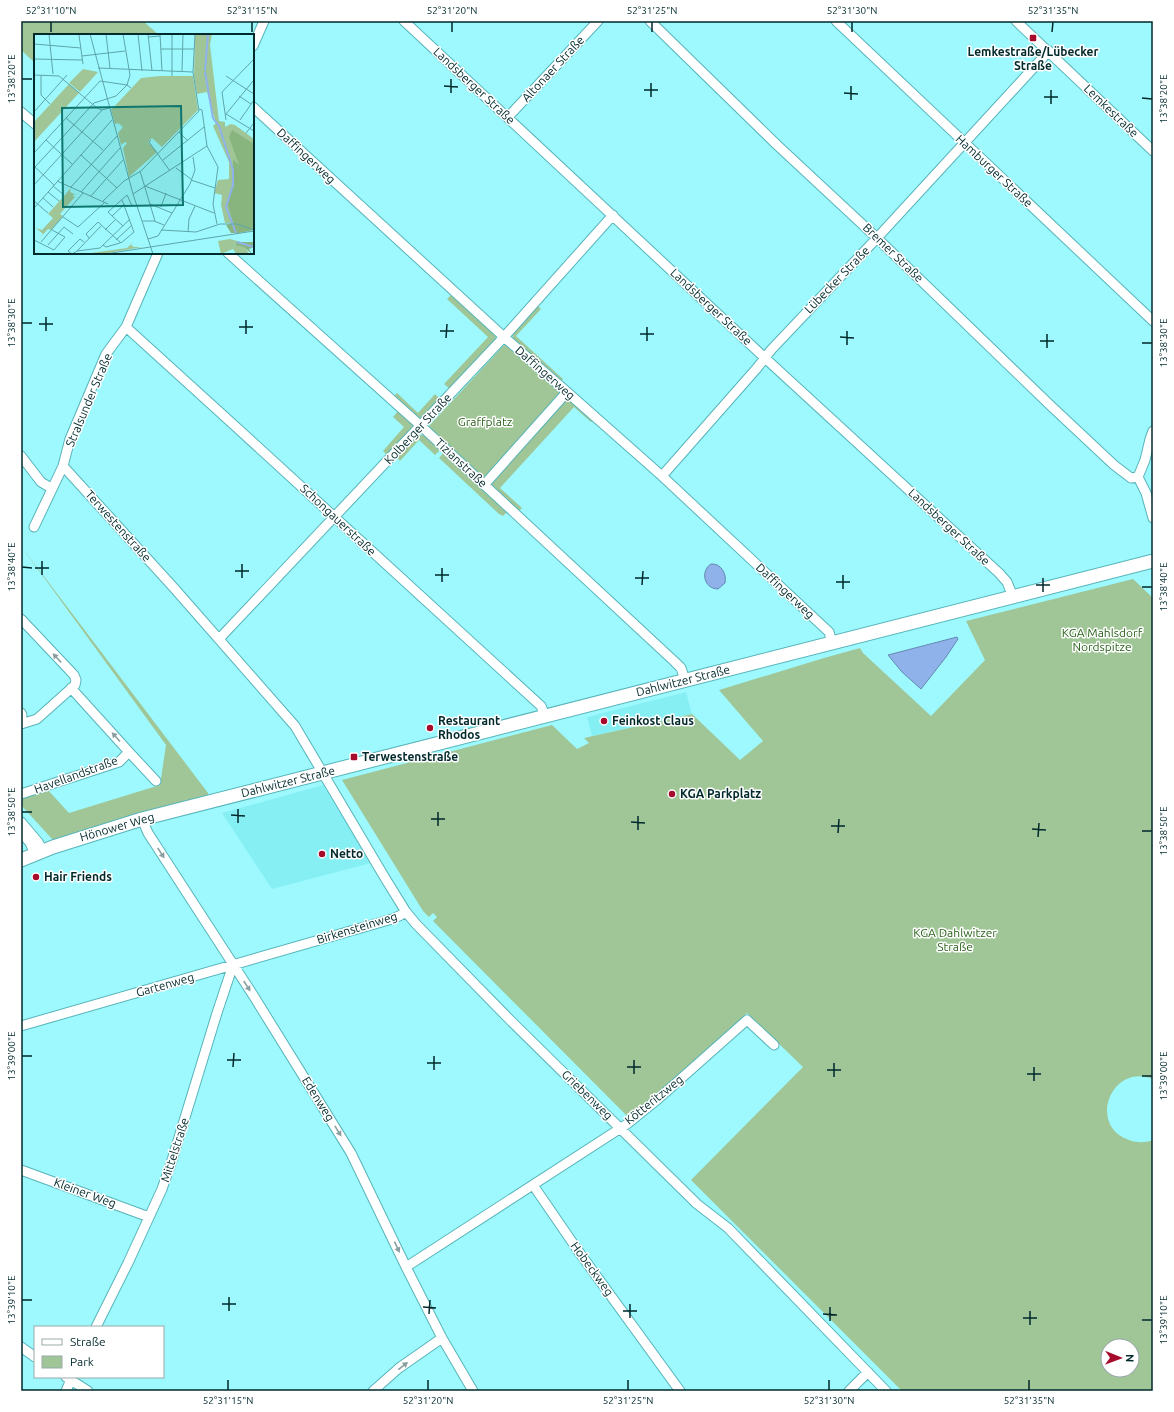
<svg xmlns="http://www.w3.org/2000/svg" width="1174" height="1412" viewBox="0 0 1174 1412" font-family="Ubuntu,sans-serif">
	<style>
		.built { fill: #86eff4 }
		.green { fill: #a0c697; fill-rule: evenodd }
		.water { fill: #8fb2eb; stroke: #6489b1 }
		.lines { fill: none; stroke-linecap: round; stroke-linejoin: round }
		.street-casing { stroke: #57b4b9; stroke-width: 11 }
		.secondary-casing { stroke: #57b4b9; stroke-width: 15 }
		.street { stroke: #fff; stroke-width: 9 }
		.secondary { stroke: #fff; stroke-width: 13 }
		.oneway { fill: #8c9fa0 }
		.ticks { fill: none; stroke: #00292b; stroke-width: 1.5 }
		.poi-dot { fill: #a60b2c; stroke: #fff; stroke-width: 1.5 }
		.labels { text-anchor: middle; stroke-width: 3; stroke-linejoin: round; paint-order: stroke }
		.poi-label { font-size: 12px; font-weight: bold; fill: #00292b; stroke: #fff; text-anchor: start }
		.street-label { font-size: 12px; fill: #00292b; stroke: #fff }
		.park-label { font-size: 12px; fill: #296219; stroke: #fff }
		.inset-river { fill: none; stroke: #8fb2eb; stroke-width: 2 }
		.inset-road { fill: none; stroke: #5ea6aa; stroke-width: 1 }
		.view { fill: #0f766e; fill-opacity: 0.15; stroke: #0f766e; stroke-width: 2 }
		.inset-edge { fill: none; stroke: #00292b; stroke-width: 2 }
		.neatline { fill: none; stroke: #00292b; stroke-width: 1.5 }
		.ticks-label { font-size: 10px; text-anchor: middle; fill: #00292b }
	</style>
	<rect width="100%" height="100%" fill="#9df9fe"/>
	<path class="built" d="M 686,692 L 692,714 L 592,736 L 587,717 Z
		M 323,785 L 371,863 L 272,889 L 222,813 Z"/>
	<path class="green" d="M 21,21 L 143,21 L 159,35 L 35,35 L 35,63 L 21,50 Z
		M 452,294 L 495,334 L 496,337 L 495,341 L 450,389 L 444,384 L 488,337 L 447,299 Z
		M 538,306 L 541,309 L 516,336 L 563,379 L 560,383 L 512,339 L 514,332 Z
		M 506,343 L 561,392 L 559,396 L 486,478 L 481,478 L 429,431 L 429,426 Z
		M 397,393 L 418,413 L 435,394 L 441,400 L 420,420 L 392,398 Z
		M 568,397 L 594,420 L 591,422 L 574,407 L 500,488 L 522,508 L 517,513 L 491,488 L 490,482 Z
		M 398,411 L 413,425 L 413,429 L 389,457 L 383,451 L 404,427 L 393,417 Z
		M 418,435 L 426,435 L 441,449 L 435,455 L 419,440 L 400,461 L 396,456 Z
		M 444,452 L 508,511 L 503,516 L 499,514 L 439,458 Z
		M 21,546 L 208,793 L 208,795 L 55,840 L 52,839 L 21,805 L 21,799 L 23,797 L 47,789 L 69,813 L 160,785 L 166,745 Z
		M 1133,579 L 1153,598 L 1153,1079 C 1111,1062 1087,1126 1129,1140 C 1137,1143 1145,1143 1153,1140 L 1153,1391 L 902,1391 L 691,1180 L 803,1067 L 747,1013 L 710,1049 L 629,1118 L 433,921 L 437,917 L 433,913 L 429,917 L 423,911 L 342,780 L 552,725 L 577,749 L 589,743 L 584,738 L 692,714 L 740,760 L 763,741 L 719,690 L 824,658 L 860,648 L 863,653 L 931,716 L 985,660 L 966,621 ZM 1108,1346 L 1132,1346 L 1132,1370 L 1108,1370 Z"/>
	<path class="water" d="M 711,564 C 721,563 727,574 725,583 L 718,589 C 704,589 700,571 711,564 Z
		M 957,637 L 958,639 L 946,657 L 921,689 L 902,672 L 888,655 Z"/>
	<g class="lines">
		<g class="street-casing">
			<path id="street" d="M 404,21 L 765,358 L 999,573 L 1007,582 L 1013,597
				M 650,21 L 776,144 L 877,238 L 1051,406 L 1114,465 L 1131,478 L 1138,477
				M 836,21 L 1153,321
				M 1016,21 L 1153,151
				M 253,46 L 264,21
				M 253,107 L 504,337 L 567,392 L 662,476 L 829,632 L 832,643
				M 21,112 L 35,124
				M 508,117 L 598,21
				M 228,253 L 421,426 L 675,662 L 681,668 L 685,680
				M 126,327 L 235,426 L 541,706 L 545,716
				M 1153,431 L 1150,439 L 1145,460 L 1138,477 L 1146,493 L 1153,518
				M 21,456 L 41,482 L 51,488
				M 63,466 L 174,588 L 295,726 L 385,878 L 406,912 L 416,924 L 511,1021 L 697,1204 L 728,1228 L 886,1391
				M 662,476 L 757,368 L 771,350 L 877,238 L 1049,51
				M 484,485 L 567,392
				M 34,527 L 63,466 L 70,439 L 106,354 L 126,327 L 158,253
				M 21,619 L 74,675 L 76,680 L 75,685 L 37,719 L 21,724
				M 219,639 L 504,337 L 613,215
				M 21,713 L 22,715 L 21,724
				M 129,752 L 156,781
				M 21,794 L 119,762 L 129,752 L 71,688
				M 142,819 L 148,833 L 253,995 L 351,1153 L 406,1267 L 442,1338 L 473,1391
				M 21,822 L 38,842 L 43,851
				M 21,832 L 30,843 L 35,854
				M 21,1026 L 392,919 L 399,916 L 406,912
				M 21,1170 L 149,1217
				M 533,1185 L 579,1252 L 680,1391
				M 406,1267 L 627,1124 L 658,1099 L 747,1020 L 774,1045
				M 96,1327 L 128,1263 L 162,1189 L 172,1160 L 217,1013 L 233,965
				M 21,1347 L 35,1357
				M 66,1377 L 88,1391
				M 66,1391 L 72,1377
				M 373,1391 L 399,1368 L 442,1338
				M 849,1391 L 868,1372"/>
		</g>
		<g class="secondary-casing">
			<path id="secondary" d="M 21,860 L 53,847 L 142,819 L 1153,561"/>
		</g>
		<use href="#street" class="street"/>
		<use href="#secondary" class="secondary"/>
	</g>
	<defs><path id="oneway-solid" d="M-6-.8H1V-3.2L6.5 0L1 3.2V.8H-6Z"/></defs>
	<g class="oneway">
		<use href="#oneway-solid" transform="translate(57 658) rotate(-133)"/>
		<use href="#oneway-solid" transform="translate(116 737) rotate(-132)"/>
		<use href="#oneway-solid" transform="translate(161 853) rotate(57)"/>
		<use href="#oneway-solid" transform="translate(247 986) rotate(57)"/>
		<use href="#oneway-solid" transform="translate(338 1131) rotate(58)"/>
		<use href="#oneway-solid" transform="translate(397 1247) rotate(65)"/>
		<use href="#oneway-solid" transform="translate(403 1366) rotate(-38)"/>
	</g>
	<path class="ticks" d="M 51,32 L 51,22M 252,32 L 252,22M 452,32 L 452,22M 652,32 L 652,22M 852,32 L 852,22M 1052,32 L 1053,22M 22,79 L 32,79M 444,86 L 458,87M 644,90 L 658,90M 451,93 L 451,79M 844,93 L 858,94M 651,97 L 651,83M 1044,97 L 1058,97M 1142,98 L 1152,99M 851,100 L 851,86M 1051,104 L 1051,90M 22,323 L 32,323M 39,324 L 53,324M 239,327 L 253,327M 46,331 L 46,317M 440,331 L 454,331M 246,334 L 246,320M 640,334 L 654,334M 840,337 L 854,338M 446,338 L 447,324M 647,341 L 647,327M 1040,341 L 1054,341M 1142,343 L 1152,343M 847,345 L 847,331M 1047,348 L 1047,334M 22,567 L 32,568M 35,568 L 49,568M 235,571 L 249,571M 42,575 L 42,561M 435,575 L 449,575M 242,578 L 242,564M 635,578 L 649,578M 442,582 L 442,568M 836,582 L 850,582M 642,585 L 643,571M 1036,585 L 1050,585M 1142,587 L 1152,587M 843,589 L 843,575M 1043,592 L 1043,578M 22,812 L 32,812M 231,815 L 245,816M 431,819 L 445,819M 631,822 L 645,823M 238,823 L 238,809M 438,826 L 438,812M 831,826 L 845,826M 1032,829 L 1046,830M 638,830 L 638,816M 1142,831 L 1152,831M 838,833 L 839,819M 1038,837 L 1039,823M 22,1056 L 32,1056M 227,1060 L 241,1060M 427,1063 L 441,1063M 233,1067 L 234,1053M 627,1067 L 641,1067M 434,1070 L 434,1056M 827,1070 L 841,1070M 634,1074 L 634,1060M 1027,1074 L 1041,1074M 1142,1076 L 1152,1076M 834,1077 L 834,1063M 1034,1081 L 1034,1067M 22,1300 L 32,1300M 222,1304 L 236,1304M 423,1307 L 436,1308M 229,1311 L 229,1297M 623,1311 L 637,1311M 429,1314 L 430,1300M 823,1314 L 837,1315M 630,1318 L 630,1304M 1023,1318 L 1037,1318M 1142,1320 L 1152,1320M 830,1321 L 830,1307M 1030,1325 L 1030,1311M 228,1390 L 228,1380M 428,1390 L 428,1380M 628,1390 L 628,1380M 829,1390 L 829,1380M 1029,1390 L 1029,1380"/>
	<g class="poi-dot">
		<rect x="1029" y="34" width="8" height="8" rx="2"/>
		<circle cx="604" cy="721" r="4"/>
		<circle cx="430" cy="728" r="4"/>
		<rect x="350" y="753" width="8" height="8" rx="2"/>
		<circle cx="672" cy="794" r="4"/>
		<circle cx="322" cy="854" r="4"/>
		<circle cx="36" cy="877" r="4"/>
	</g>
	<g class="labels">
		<g class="poi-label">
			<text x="1033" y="56" text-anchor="middle">Lemkestraße/Lübecker<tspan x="1033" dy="14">Straße</tspan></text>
			<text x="438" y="725">Restaurant<tspan x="438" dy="14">Rhodos</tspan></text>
			<text x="612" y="725">Feinkost Claus</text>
			<text x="362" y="761">Terwestenstraße</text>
			<text x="680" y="798">KGA Parkplatz</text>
			<text x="330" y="858">Netto</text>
			<text x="44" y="881">Hair Friends</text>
		</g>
		<g class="street-label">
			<text transform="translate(553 69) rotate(-47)" y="4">Altonaer Straße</text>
			<text transform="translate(474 86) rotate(43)" y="4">Landsberger Straße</text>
			<text transform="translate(1111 111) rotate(44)" y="4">Lemkestraße</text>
			<text transform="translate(306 156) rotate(43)" y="4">Daffingerweg</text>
			<text transform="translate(994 171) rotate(43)" y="4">Hamburger Straße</text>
			<text transform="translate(893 253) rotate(44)" y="4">Bremer Straße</text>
			<text transform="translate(837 280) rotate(-46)" y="4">Lübecker Straße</text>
			<text transform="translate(711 307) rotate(43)" y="4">Landsberger Straße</text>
			<text transform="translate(545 373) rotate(41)" y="4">Daffingerweg</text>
			<text transform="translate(89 400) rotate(-67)" y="4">Stralsunder Straße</text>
			<text transform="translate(418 429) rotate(-47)" y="4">Kolberger Straße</text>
			<text transform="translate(461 463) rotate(43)" y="4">Tizianstraße</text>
			<text transform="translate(338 520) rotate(43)" y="4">Schongauerstraße</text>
			<text transform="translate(118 526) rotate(48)" y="4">Terwestenstraße</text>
			<text transform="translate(949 527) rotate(43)" y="4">Landsberger Straße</text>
			<text transform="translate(785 591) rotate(43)" y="4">Daffingerweg</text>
			<text transform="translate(683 681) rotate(-14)" y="4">Dahlwitzer Straße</text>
			<text transform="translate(76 775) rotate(-20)" y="4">Havellandstraße</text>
			<text transform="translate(288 782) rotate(-14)" y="4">Dahlwitzer Straße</text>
			<text transform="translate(117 827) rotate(-16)" y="4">Hönower Weg</text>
			<text transform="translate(357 928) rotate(-17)" y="4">Birkensteinweg</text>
			<text transform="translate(165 985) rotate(-16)" y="4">Gartenweg</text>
			<text transform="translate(587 1095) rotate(44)" y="4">Griebenweg</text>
			<text transform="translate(318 1099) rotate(58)" y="4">Edenweg</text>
			<text transform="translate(654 1100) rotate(-39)" y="4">Kötteritzweg</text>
			<text transform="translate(175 1150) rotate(-72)" y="4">Mittelstraße</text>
			<text transform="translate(85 1193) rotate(20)" y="4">Kleiner Weg</text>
			<text transform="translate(592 1269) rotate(54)" y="4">Hobeckweg</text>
		</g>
		<g class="park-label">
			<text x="485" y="426">Graffplatz</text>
			<text x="1102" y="637">KGA Mahlsdorf<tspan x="1102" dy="14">Nordspitze</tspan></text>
			<text x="955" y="937">KGA Dahlwitzer<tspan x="955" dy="14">Straße</tspan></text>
		</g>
	</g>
	<g transform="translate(34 34)">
		<rect width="220" height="220" fill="#9df9fe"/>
		<path d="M 161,0 L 178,0 L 176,11 L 185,87 L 191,88 L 191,93 L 197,90 L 201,91 L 220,105 L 220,112 L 204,121 L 209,175 L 205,132 L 199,126 L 199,152 L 193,170 L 199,189 L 191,189 L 187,171 L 188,161 L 180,159 L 184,146 L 195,145 L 195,128 L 179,92 L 182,89 L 173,58 L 163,60 L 160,42 ZM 49,35 L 64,38 L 46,58 L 35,49 ZM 126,42 L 159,42 L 164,76 L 128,113 L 118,104 L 114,108 L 123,118 L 95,143 L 89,114 L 93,109 L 91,108 L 87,111 L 84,99 L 89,93 L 84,89 L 81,90 L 77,76 L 107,44 ZM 35,50 L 45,59 L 0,108 L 0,88 ZM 37,154 L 36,158 L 42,161 L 38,161 L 41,163 L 26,180 L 29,182 L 17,196 L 14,195 L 4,206 L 9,200 L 2,194 L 8,196 L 19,184 L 14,180 ZM 196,205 L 207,208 L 201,209 L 200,214 L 202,210 L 211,213 L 215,220 L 202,220 L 199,215 L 187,220 L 184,207 ZM 99,208 L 97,211 L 100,213 L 108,213 L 68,220 L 50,220 L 93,214 Z" fill="#a0c697"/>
		<path d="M 198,96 L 220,110 L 220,196 L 205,199 L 197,199 L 192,191 L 199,189 L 193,170 L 199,152 L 199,125 L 205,131 L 195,103 ZM 202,208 L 220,208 L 220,213 L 215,215 L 218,220 L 210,213 L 202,211 L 200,214 Z" fill="#88b47e"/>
		<path class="inset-river" d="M 171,37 L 174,0M 171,38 L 179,84 L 185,92 L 199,136 L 199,151 L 192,173 L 202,199M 203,208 L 220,213"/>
		<path class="inset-road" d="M 15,0 L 19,40M 20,0 L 77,0M 56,0 L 99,160 L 119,220M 72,0 L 76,34M 104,0 L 108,37M 114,0 L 118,37M 126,0 L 128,37M 45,1 L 49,30M 114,3 L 126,2M 0,10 L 47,14M 127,15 L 160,15M 48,22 L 91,17M 0,25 L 48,26M 64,34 L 159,38M 148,37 L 149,0M 0,41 L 25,42 L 63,74 L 68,76 L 75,74M 7,41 L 7,61 L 16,70M 138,42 L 138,0M 192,42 L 220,60M 220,46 L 192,80 L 220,97M 205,62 L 217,70M 165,75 L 168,76 L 173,112 L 184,133 L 179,170 L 183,190M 0,78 L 33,41M 32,84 L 69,116M 192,86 L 188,58 L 220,25M 206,86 L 220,66M 145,98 L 154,107M 212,99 L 220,89M 12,106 L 38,130M 117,106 L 115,108 L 136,137M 0,119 L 66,47 L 93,51 L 97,54M 47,121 L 83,154M 129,126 L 170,93M 0,132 L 20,151M 1,133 L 60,69 L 82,62 L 93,51 L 96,41 L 89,0M 142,134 L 157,145M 106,137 L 121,187M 157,146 L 181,154M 23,147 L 74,170M 0,151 L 68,76M 19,152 L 30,161M 111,152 L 180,179M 37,153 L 83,102M 14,158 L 25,167M 47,158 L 86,114M 99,160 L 173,112M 57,162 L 89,126M 9,164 L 19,173M 0,167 L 14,179M 69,167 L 90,147 L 107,137 L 165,77 L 159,38 L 161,0M 116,170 L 138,179M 127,173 L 132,159M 0,174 L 78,86M 78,182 L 74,178 L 93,161 L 98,172M 29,183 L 44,193 L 71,168M 108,187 L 120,187 L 130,191M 89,192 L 78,182 L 91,170M 18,196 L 31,203M 71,196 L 81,186M 127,196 L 162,198 L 186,190 L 203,190 L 220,196M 154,198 L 155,185 L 161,172M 55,204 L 52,200 L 64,188 L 87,209 L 100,198 L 88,166M 114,205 L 124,202 L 156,150 L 161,136 L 159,123M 0,206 L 20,216 L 31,203M 82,206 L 98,191M 7,208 L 49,159M 50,208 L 46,205 L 34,217 L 38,220 L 43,217 L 67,192M 14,211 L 30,193 L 39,200M 69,211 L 72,213 L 86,209M 43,217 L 66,214 L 96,185M 71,220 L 220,197"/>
		<path class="view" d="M 147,72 L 149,171 L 29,173 L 28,74 Z"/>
		<rect width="220" height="220" class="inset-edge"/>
	</g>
	<rect width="1174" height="1412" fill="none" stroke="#ffffff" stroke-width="44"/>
	<rect x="34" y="1326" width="130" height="52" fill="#ffffff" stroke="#99a9aa"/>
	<rect x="42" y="1339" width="20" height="6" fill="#ffffff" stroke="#99a9aa"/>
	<text x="70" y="1346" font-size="12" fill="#00292b">Straße</text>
	<rect x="42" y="1356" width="20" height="12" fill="#a0c697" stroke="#99a9aa"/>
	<text x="70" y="1366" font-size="12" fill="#00292b">Park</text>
	<g transform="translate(1120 1358) rotate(91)"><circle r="19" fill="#ffffff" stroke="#99a9aa"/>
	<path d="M0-3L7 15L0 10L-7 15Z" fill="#a60b2c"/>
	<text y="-6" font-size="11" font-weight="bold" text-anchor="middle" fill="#00292b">N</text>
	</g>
	<rect x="22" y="22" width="1130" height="1368" class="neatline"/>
	<g class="ticks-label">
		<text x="51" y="14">52°31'10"N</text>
		<text x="252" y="14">52°31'15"N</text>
		<text x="452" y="14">52°31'20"N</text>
		<text x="652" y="14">52°31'25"N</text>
		<text x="852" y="14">52°31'30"N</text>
		<text x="1053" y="14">52°31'35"N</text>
		<text transform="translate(11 79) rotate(-90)" y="4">13°38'20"E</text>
		<text transform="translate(1163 99) rotate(-90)" y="4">13°38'20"E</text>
		<text transform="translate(11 323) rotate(-90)" y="4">13°38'30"E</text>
		<text transform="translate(1163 343) rotate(-90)" y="4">13°38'30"E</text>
		<text transform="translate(11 567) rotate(-90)" y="4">13°38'40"E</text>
		<text transform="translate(1163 587) rotate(-90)" y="4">13°38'40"E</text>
		<text transform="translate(11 812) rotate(-90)" y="4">13°38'50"E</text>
		<text transform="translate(1163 831) rotate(-90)" y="4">13°38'50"E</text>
		<text transform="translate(11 1056) rotate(-90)" y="4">13°39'00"E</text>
		<text transform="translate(1163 1076) rotate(-90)" y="4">13°39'00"E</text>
		<text transform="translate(11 1300) rotate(-90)" y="4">13°39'10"E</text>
		<text transform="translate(1163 1320) rotate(-90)" y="4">13°39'10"E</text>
		<text x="228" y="1404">52°31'15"N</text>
		<text x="428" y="1404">52°31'20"N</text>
		<text x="628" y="1404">52°31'25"N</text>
		<text x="829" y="1404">52°31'30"N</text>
		<text x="1029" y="1404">52°31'35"N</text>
	</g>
</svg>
